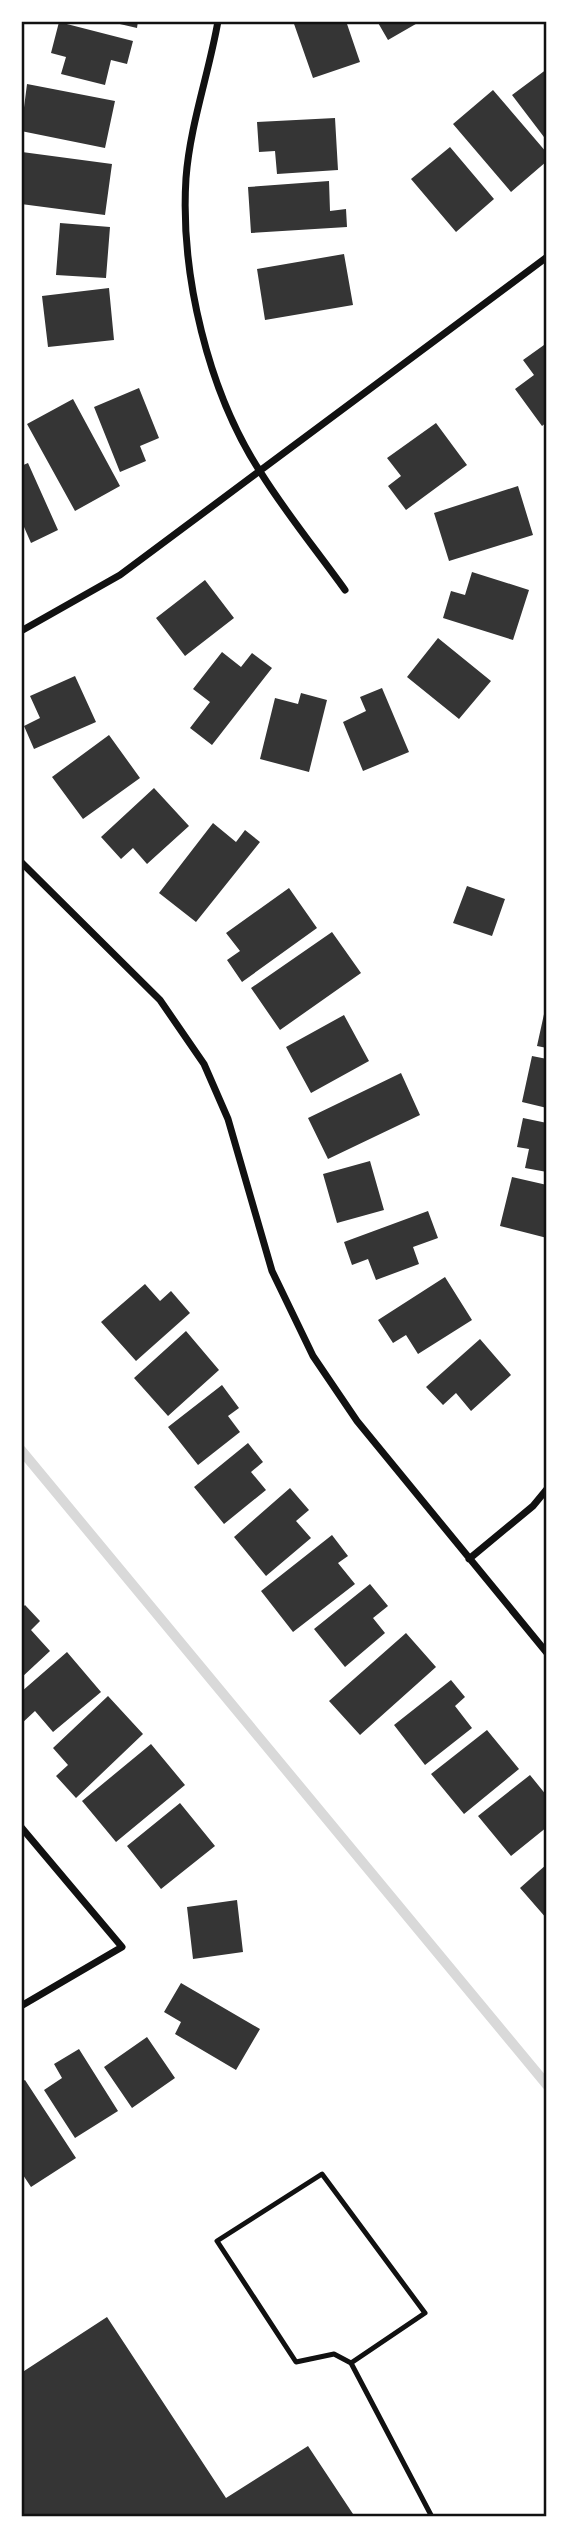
<svg xmlns="http://www.w3.org/2000/svg" width="568" height="2538" viewBox="0 0 568 2538" font-family="Cabin,sans-serif">
	<style>
		.lines { fill: none; stroke-linecap: round; stroke-linejoin: round }
		.stream { stroke: #d9d9d9; stroke-width: 10 }
		.building { fill: #353535 }
		.service { stroke: #111; stroke-width: 5 }
		.minor { stroke: #111; stroke-width: 7 }
		.neatline { fill: none; stroke: #111; stroke-width: 2.5 }
	</style>
	<rect width="100%" height="100%" fill="#fff"/>
	<g class="lines">
		<path class="stream" d="M 21,1450 L 547,2085"/>
	</g>
	<path class="building" d="M 107,21 L 138,21 L 137,28 Z
		M 293,21 L 346,21 L 360,62 L 313,78 Z
		M 377,21 L 421,21 L 388,40 Z
		M 59,22 L 133,41 L 127,64 L 111,60 L 105,85 L 61,74 L 66,57 L 51,53 Z
		M 547,69 L 547,141 L 512,95 Z
		M 27,84 L 115,101 L 105,148 L 21,131 Z
		M 493,90 L 547,153 L 547,161 L 511,192 L 453,124 Z
		M 335,118 L 338,170 L 277,174 L 275,151 L 259,152 L 257,122 Z
		M 450,147 L 494,199 L 456,232 L 411,179 Z
		M 22,152 L 112,164 L 105,215 L 21,204 Z
		M 329,181 L 330,211 L 346,209 L 347,227 L 251,233 L 248,187 Z
		M 60,223 L 110,227 L 106,278 L 56,275 Z
		M 344,254 L 353,305 L 265,320 L 257,269 Z
		M 109,288 L 114,340 L 48,347 L 42,296 Z
		M 544,345 L 547,348 L 547,422 L 542,426 L 515,389 L 534,375 L 523,360 Z
		M 139,388 L 159,438 L 140,446 L 146,461 L 120,472 L 94,407 Z
		M 73,399 L 120,486 L 75,511 L 27,424 Z
		M 436,423 L 467,465 L 406,510 L 388,486 L 401,476 L 387,458 Z
		M 28,463 L 58,530 L 31,543 L 24,527 L 21,528 L 21,466 Z
		M 518,486 L 533,535 L 449,561 L 434,513 Z
		M 472,572 L 529,590 L 513,640 L 443,618 L 451,591 L 465,595 Z
		M 205,580 L 234,618 L 185,656 L 156,618 Z
		M 438,638 L 491,681 L 459,719 L 407,677 Z
		M 222,652 L 241,667 L 252,653 L 272,668 L 212,745 L 190,728 L 210,702 L 193,689 Z
		M 75,676 L 96,722 L 34,749 L 24,726 L 40,718 L 30,696 Z
		M 382,688 L 409,752 L 363,771 L 343,722 L 366,711 L 360,697 Z
		M 301,693 L 327,700 L 309,772 L 260,759 L 275,698 L 298,704 Z
		M 109,735 L 140,778 L 83,819 L 52,777 Z
		M 154,788 L 189,826 L 147,864 L 133,848 L 121,859 L 101,837 Z
		M 213,823 L 236,842 L 245,830 L 260,842 L 196,922 L 159,893 Z
		M 467,886 L 505,899 L 492,936 L 453,923 Z
		M 289,888 L 317,928 L 242,982 L 227,960 L 240,951 L 226,933 Z
		M 332,932 L 361,973 L 280,1030 L 251,988 Z
		M 546,1005 L 547,1005 L 547,1048 L 537,1046 Z
		M 344,1015 L 369,1061 L 311,1093 L 286,1047 Z
		M 532,1056 L 547,1059 L 547,1108 L 522,1102 Z
		M 401,1073 L 420,1115 L 328,1159 L 308,1118 Z
		M 523,1118 L 547,1123 L 547,1172 L 525,1168 L 529,1149 L 517,1147 Z
		M 370,1161 L 384,1210 L 337,1223 L 323,1174 Z
		M 512,1177 L 547,1185 L 547,1238 L 500,1226 Z
		M 428,1211 L 438,1238 L 413,1247 L 419,1264 L 376,1280 L 368,1259 L 352,1265 L 344,1242 Z
		M 445,1277 L 472,1320 L 418,1354 L 406,1335 L 393,1343 L 378,1320 Z
		M 145,1284 L 160,1301 L 171,1291 L 190,1313 L 136,1361 L 101,1322 Z
		M 186,1331 L 219,1370 L 168,1416 L 134,1378 Z
		M 480,1339 L 511,1375 L 471,1411 L 456,1393 L 443,1405 L 426,1387 Z
		M 222,1385 L 239,1408 L 228,1416 L 240,1432 L 198,1465 L 168,1427 Z
		M 248,1443 L 263,1462 L 251,1472 L 266,1490 L 224,1524 L 194,1487 Z
		M 290,1488 L 309,1510 L 296,1521 L 311,1538 L 266,1576 L 234,1537 Z
		M 332,1535 L 348,1556 L 338,1563 L 355,1584 L 293,1632 L 261,1591 Z
		M 370,1584 L 388,1606 L 373,1618 L 385,1633 L 345,1667 L 314,1629 Z
		M 25,1605 L 40,1621 L 31,1630 L 50,1651 L 21,1678 L 21,1609 Z
		M 406,1633 L 436,1667 L 360,1735 L 329,1701 Z
		M 67,1652 L 101,1692 L 53,1732 L 35,1711 L 21,1724 L 21,1692 Z
		M 451,1680 L 465,1697 L 455,1706 L 472,1728 L 425,1765 L 394,1725 Z
		M 108,1696 L 143,1734 L 76,1798 L 56,1776 L 68,1765 L 53,1748 Z
		M 487,1730 L 519,1769 L 464,1814 L 431,1774 Z
		M 151,1744 L 185,1785 L 116,1842 L 82,1801 Z
		M 530,1775 L 547,1796 L 547,1827 L 511,1856 L 478,1816 Z
		M 180,1803 L 215,1846 L 161,1889 L 127,1846 Z
		M 547,1864 L 547,1919 L 520,1888 Z
		M 237,1900 L 243,1952 L 193,1959 L 187,1907 Z
		M 181,1983 L 260,2029 L 236,2070 L 175,2034 L 181,2022 L 164,2012 Z
		M 147,2037 L 175,2078 L 132,2108 L 104,2067 Z
		M 79,2049 L 118,2111 L 75,2138 L 44,2090 L 62,2078 L 54,2064 Z
		M 25,2080 L 76,2158 L 31,2187 L 21,2172 L 21,2082 Z
		M 107,2317 L 226,2498 L 308,2446 L 355,2517 L 21,2517 L 21,2373 Z"/>
	<g class="lines">
		<path class="service" d="M 351,2363 L 425,2313 L 322,2174 L 217,2241 L 296,2362 L 334,2354 L 351,2363 L 432,2517"/>
		<path class="minor" d="M 218,21 C 209,73 190,125 186,178 C 180,274 208,392 261,473 C 286,513 317,551 345,590
			M 21,631 L 120,575 L 547,257
			M 21,862 L 160,1000 L 204,1064 L 228,1119 L 272,1271 L 313,1356 L 357,1421 L 547,1653
			M 469,1559 L 533,1506 L 547,1489
			M 21,1827 L 122,1947 L 21,2006"/>
	</g>
	<rect width="568" height="2538" fill="none" stroke="#ffffff" stroke-width="46"/>
	<rect x="23" y="23" width="522" height="2492" class="neatline"/>
</svg>
